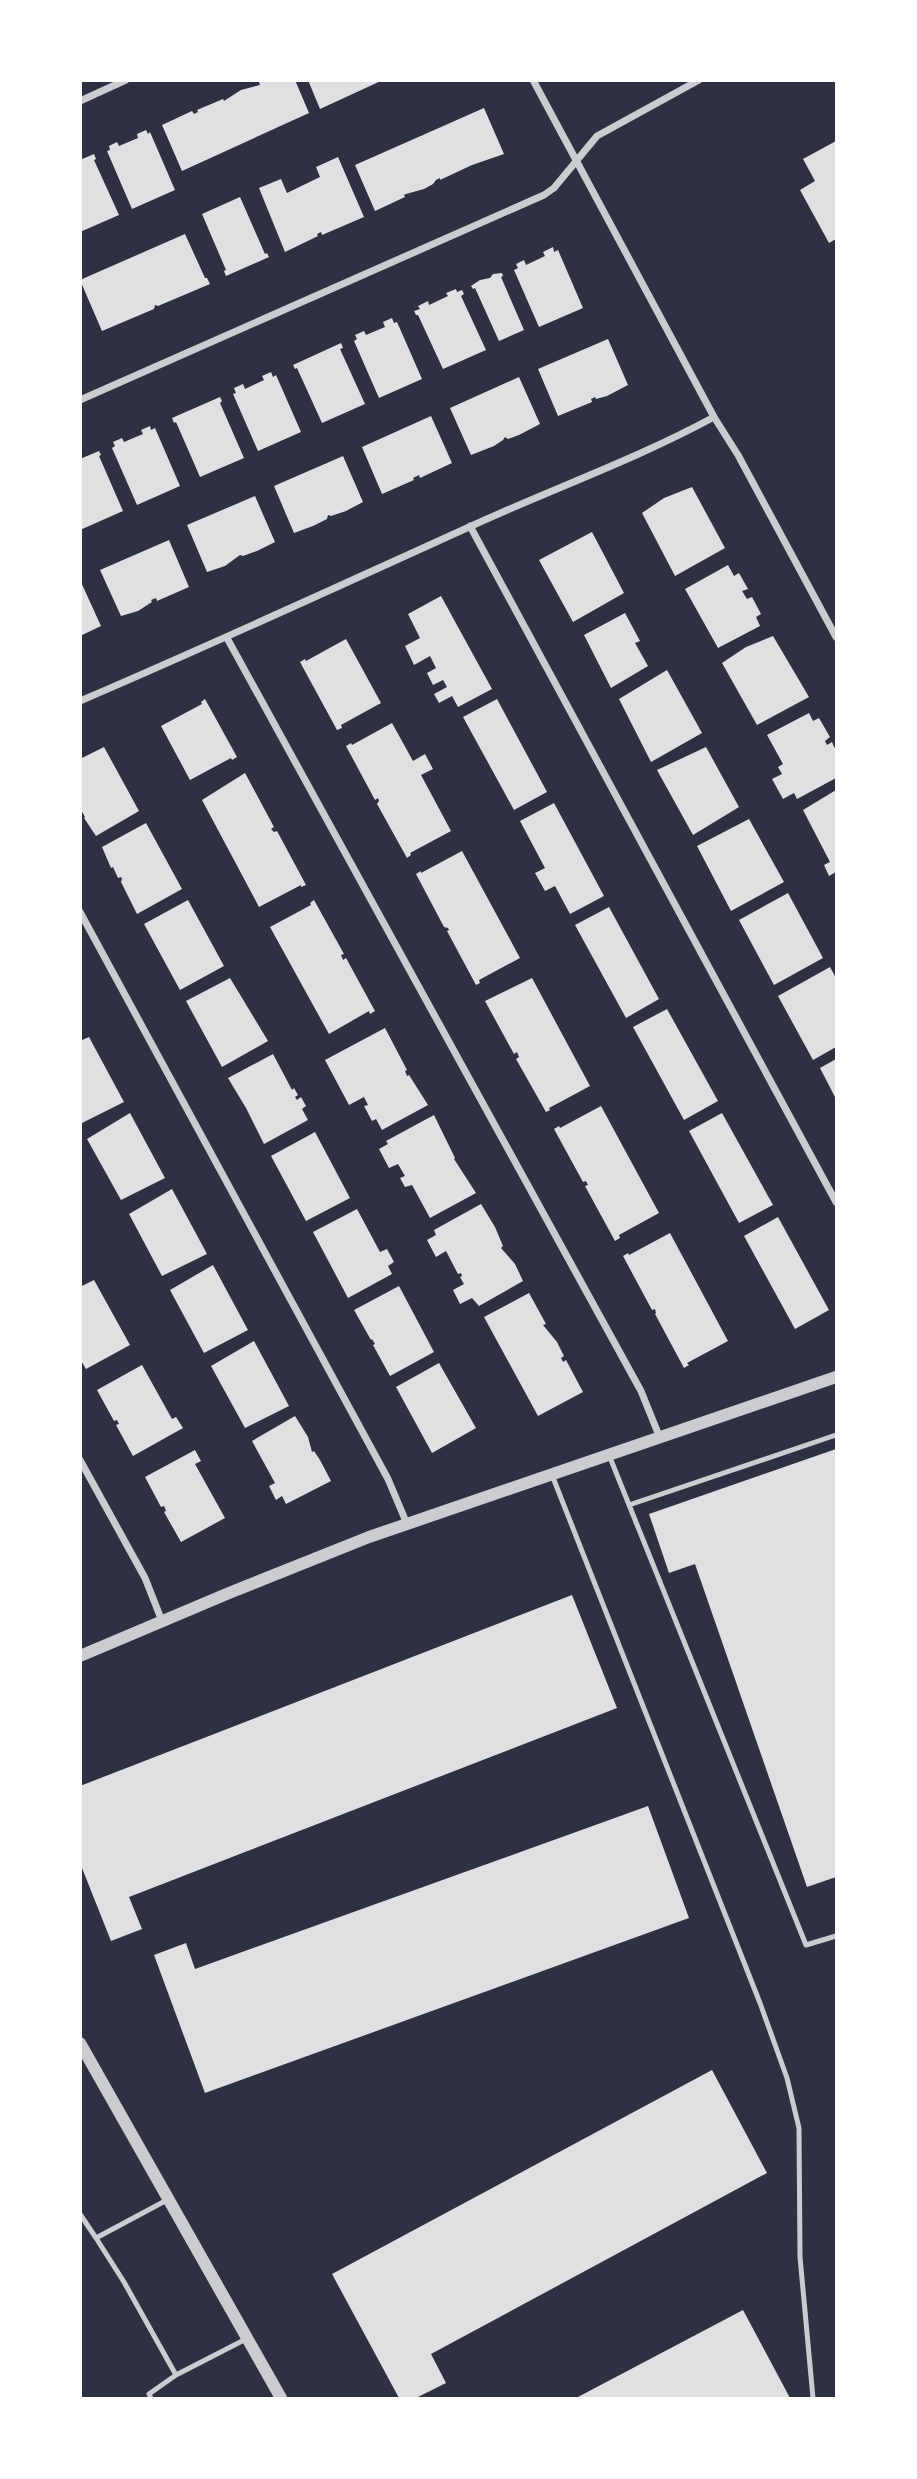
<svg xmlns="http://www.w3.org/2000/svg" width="917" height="2479" viewBox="0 0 917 2479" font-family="Karla,sans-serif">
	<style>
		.building { fill: #e0e0e3 }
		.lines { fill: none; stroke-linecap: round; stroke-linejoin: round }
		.service { stroke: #caccd0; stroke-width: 5 }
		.minor { stroke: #caccd0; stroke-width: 7 }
		.tertiary { stroke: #caccd0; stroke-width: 12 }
	</style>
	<rect width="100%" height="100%" fill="#2d3142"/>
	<path class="building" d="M 262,80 L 295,80 L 309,113 L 182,171 L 162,125 L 192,111 L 194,114 L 198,112 L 197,110 L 223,99 L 224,101 L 241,90 L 260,85 L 259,82 Z
		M 308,80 L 383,80 L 320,109 Z
		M 484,108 L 504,154 L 472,165 L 440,180 L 440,178 L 436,180 L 433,184 L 424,189 L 406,194 L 404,195 L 405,197 L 375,211 L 355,165 Z
		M 146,130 L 148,134 L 150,132 L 175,190 L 132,209 L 107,151 L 110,150 L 109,146 L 117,142 L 119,146 L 138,138 L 137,134 Z
		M 836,141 L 836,239 L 829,243 L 800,190 L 815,181 L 803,159 Z
		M 94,154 L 96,159 L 94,160 L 119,215 L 80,232 L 80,160 Z
		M 338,157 L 364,217 L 322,235 L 321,232 L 317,234 L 318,236 L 285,252 L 259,188 L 281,179 L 287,193 L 320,177 L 316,167 Z
		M 240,197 L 265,254 L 267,253 L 269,257 L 226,276 L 224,271 L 226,270 L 202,214 Z
		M 185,234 L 205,278 L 207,278 L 210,284 L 158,306 L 155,305 L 154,309 L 102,331 L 80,280 Z
		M 553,247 L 554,252 L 558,250 L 583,308 L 539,327 L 514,270 L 518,268 L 516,264 L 524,260 L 526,265 L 545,256 L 543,252 Z
		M 502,273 L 503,276 L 501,277 L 524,330 L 499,341 L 475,288 L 473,289 L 471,286 L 480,280 L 490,278 L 493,274 Z
		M 456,289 L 457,292 L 462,290 L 464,294 L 461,296 L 486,350 L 443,369 L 418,315 L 416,315 L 414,311 L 420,309 L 418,306 L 428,301 L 429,305 L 448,296 L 446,293 Z
		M 392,318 L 394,323 L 397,322 L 422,379 L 379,398 L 354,341 L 357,339 L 355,335 L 364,331 L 366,335 L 385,327 L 383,322 Z
		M 608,339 L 628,385 L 607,396 L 596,399 L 595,397 L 591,399 L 592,402 L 558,416 L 538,369 Z
		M 341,343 L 343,348 L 340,349 L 365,404 L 322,423 L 297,368 L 295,369 L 293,365 Z
		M 271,372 L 273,377 L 276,375 L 301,432 L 258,451 L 233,394 L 236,393 L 234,388 L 243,384 L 245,389 L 264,380 L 262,376 Z
		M 519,377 L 540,424 L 519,435 L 508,439 L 505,437 L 503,440 L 494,446 L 471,455 L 450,408 Z
		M 220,397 L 222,401 L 220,403 L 244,458 L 200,477 L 176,422 L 174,423 L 172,418 Z
		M 431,416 L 452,463 L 420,478 L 419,475 L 413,478 L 414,480 L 382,494 L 362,447 Z
		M 150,426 L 151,430 L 155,428 L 180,486 L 137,505 L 112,448 L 115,446 L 113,442 L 122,438 L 124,442 L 143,434 L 141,430 Z
		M 99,451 L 101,455 L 99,456 L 123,511 L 80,530 L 80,459 Z
		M 343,456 L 363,502 L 346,511 L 331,516 L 328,515 L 327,519 L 313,526 L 294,533 L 274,486 Z
		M 692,487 L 725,548 L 675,576 L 642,513 L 664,498 Z
		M 255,496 L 275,542 L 257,551 L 243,556 L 240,555 L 225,566 L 207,572 L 187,525 Z
		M 592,532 L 624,593 L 573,622 L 539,560 Z
		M 169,540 L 189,587 L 157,601 L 156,598 L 151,600 L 152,602 L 138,611 L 121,616 L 100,570 Z
		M 728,565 L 734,576 L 739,573 L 748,589 L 742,591 L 747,599 L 752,597 L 761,614 L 756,617 L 760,626 L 718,648 L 685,589 Z
		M 80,580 L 101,626 L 80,636 Z
		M 441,596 L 492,689 L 458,707 L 452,696 L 439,703 L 434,694 L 447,687 L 443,680 L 433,685 L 427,673 L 436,668 L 430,656 L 414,665 L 405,646 L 420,638 L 408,614 Z
		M 625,613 L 640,641 L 635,643 L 648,666 L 611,688 L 584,635 Z
		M 773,636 L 809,697 L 757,725 L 722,663 L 746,647 Z
		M 346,639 L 381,703 L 341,725 L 342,728 L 337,730 L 300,662 L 305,659 L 306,661 Z
		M 667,670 L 702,733 L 651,762 L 619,699 Z
		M 205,699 L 237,757 L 232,760 L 231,758 L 190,780 L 161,726 L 202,704 L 201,702 Z
		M 497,699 L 547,792 L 514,810 L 463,717 Z
		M 809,713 L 813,721 L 819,718 L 830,737 L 825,741 L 827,745 L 832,742 L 836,751 L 836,778 L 797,799 L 794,793 L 783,799 L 772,779 L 782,774 L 778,767 L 783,764 L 767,735 Z
		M 392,723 L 413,761 L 425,754 L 433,769 L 421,775 L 451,831 L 410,853 L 411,855 L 407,858 L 377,804 L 379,801 L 378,798 L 375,800 L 346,746 L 351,743 L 352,745 Z
		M 104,747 L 139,811 L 96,836 L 84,818 L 85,817 L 80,808 L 80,759 Z
		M 706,747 L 739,807 L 693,835 L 657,770 Z
		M 245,773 L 274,827 L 271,829 L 274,832 L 277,831 L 306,885 L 301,887 L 301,885 L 259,907 L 202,800 Z
		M 836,790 L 836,872 L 829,876 L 824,865 L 830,862 L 803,810 Z
		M 554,803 L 604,896 L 570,914 L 555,886 L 545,891 L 535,873 L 545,868 L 520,821 Z
		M 749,819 L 784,882 L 731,911 L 697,846 Z
		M 146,823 L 182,889 L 137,914 L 121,882 L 122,879 L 121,877 L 118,878 L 113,867 L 111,868 L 102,847 Z
		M 462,851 L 520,958 L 479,980 L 480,983 L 476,985 L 447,931 L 449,930 L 448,928 L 444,927 L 416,874 L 421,871 L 421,873 Z
		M 788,893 L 823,958 L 774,985 L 739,920 Z
		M 188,900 L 224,966 L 180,990 L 144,924 Z
		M 314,900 L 344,954 L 341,955 L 343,960 L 346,958 L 375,1011 L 370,1014 L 369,1011 L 329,1034 L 270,927 L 311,905 L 310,903 Z
		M 609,907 L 659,999 L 626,1018 L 575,925 Z
		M 830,967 L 836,978 L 836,1047 L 813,1060 L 778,996 Z
		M 230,978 L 268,1041 L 222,1067 L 186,1001 Z
		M 532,978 L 590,1086 L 549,1108 L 550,1110 L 546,1112 L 516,1059 L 519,1057 L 517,1052 L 514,1054 L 485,1001 Z
		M 667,1009 L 718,1101 L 684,1120 L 633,1027 Z
		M 385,1028 L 407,1070 L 405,1071 L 407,1076 L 409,1075 L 428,1105 L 382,1130 L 376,1119 L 372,1121 L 364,1106 L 368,1105 L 364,1097 L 349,1105 L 325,1060 Z
		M 89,1037 L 124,1102 L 80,1124 L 80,1041 Z
		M 273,1054 L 292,1090 L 294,1088 L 298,1095 L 295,1097 L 297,1100 L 301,1097 L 306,1106 L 302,1109 L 308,1120 L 264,1144 L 246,1108 L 228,1078 Z
		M 836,1059 L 836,1099 L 820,1068 Z
		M 601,1106 L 659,1213 L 619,1235 L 620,1238 L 615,1241 L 585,1186 L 588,1185 L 586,1181 L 583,1182 L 554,1129 L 559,1126 L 560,1128 Z
		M 130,1113 L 165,1178 L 121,1200 L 87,1139 Z
		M 722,1113 L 773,1205 L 739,1223 L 689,1131 Z
		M 434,1115 L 455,1158 L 454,1159 L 476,1193 L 430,1218 L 412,1185 L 405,1187 L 400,1178 L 405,1176 L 398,1164 L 389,1168 L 379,1149 L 388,1144 L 386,1141 Z
		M 315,1132 L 350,1198 L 306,1221 L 271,1156 Z
		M 172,1189 L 207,1254 L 162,1276 L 129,1214 Z
		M 481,1204 L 495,1227 L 503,1246 L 501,1248 L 515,1264 L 523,1281 L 479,1306 L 472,1298 L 460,1304 L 453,1290 L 464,1284 L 460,1277 L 462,1276 L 461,1273 L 458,1274 L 446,1251 L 436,1257 L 427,1240 L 436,1235 L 434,1230 Z
		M 357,1209 L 380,1252 L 387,1249 L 394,1262 L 388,1266 L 392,1274 L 348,1298 L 313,1232 Z
		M 778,1217 L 829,1310 L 795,1329 L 744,1236 Z
		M 670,1233 L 728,1341 L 687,1363 L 689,1365 L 684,1368 L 655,1314 L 656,1313 L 655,1309 L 652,1310 L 623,1256 L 628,1253 L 629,1255 Z
		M 213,1265 L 248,1330 L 204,1353 L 170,1290 Z
		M 94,1280 L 130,1345 L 86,1369 L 80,1359 L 80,1287 Z
		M 399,1286 L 434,1352 L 390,1376 L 373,1345 L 375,1344 L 372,1339 L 371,1340 L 354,1310 Z
		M 529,1293 L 546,1324 L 543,1325 L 557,1342 L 564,1356 L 561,1358 L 563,1362 L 566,1360 L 583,1392 L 538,1416 L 484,1317 Z
		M 254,1341 L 289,1406 L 245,1428 L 211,1366 Z
		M 439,1363 L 476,1428 L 432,1453 L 396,1387 Z
		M 142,1365 L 172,1419 L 176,1417 L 183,1428 L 133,1456 L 116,1425 L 119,1424 L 117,1420 L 114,1421 L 97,1390 Z
		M 295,1416 L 308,1437 L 312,1452 L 314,1451 L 320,1460 L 331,1481 L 286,1504 L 282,1496 L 276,1500 L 269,1486 L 275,1483 L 252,1441 Z
		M 836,1449 L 836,1877 L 807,1887 L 695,1564 L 669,1573 L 649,1514 Z
		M 195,1450 L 201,1461 L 195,1464 L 225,1518 L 181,1542 L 164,1512 L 166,1511 L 164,1506 L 161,1507 L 145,1477 Z
		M 572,1595 L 617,1708 L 129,1897 L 142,1929 L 111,1941 L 80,1863 L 80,1786 Z
		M 648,1806 L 689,1918 L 205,2093 L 154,1955 L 186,1943 L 195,1969 Z
		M 712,2070 L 767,2173 L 431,2354 L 446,2383 L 416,2398 L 399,2398 L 332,2274 Z
		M 743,2310 L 790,2398 L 576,2398 Z"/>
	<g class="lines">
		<path class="service" d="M 609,1455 L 806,1945 L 836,1936
			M 552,1475 L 760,2003 L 787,2078 L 799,2128 L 800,2257 L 813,2398
			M 629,1505 L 836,1435
			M 80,2214 L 96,2238 L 167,2200
			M 96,2238 L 124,2282 L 176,2375
			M 151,2398 L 149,2394 L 176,2375 L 248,2338"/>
		<path class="minor" d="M 533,80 L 714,417 L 738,455 L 836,637
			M 80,101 L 126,80
			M 80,400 L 544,195 L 554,188 L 597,136 L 699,80
			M 470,526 L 836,1202
			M 227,638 L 641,1391 L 660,1438
			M 80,701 C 211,645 339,586 467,528 C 549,490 635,460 714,417
			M 80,912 L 388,1479 L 407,1524
			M 80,1460 L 145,1578 L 162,1621"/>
		<path class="tertiary" d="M 80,1656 L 229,1593 L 369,1537 L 836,1377
			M 80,2043 L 281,2398"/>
	</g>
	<rect width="917" height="2479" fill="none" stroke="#ffffff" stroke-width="164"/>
</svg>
